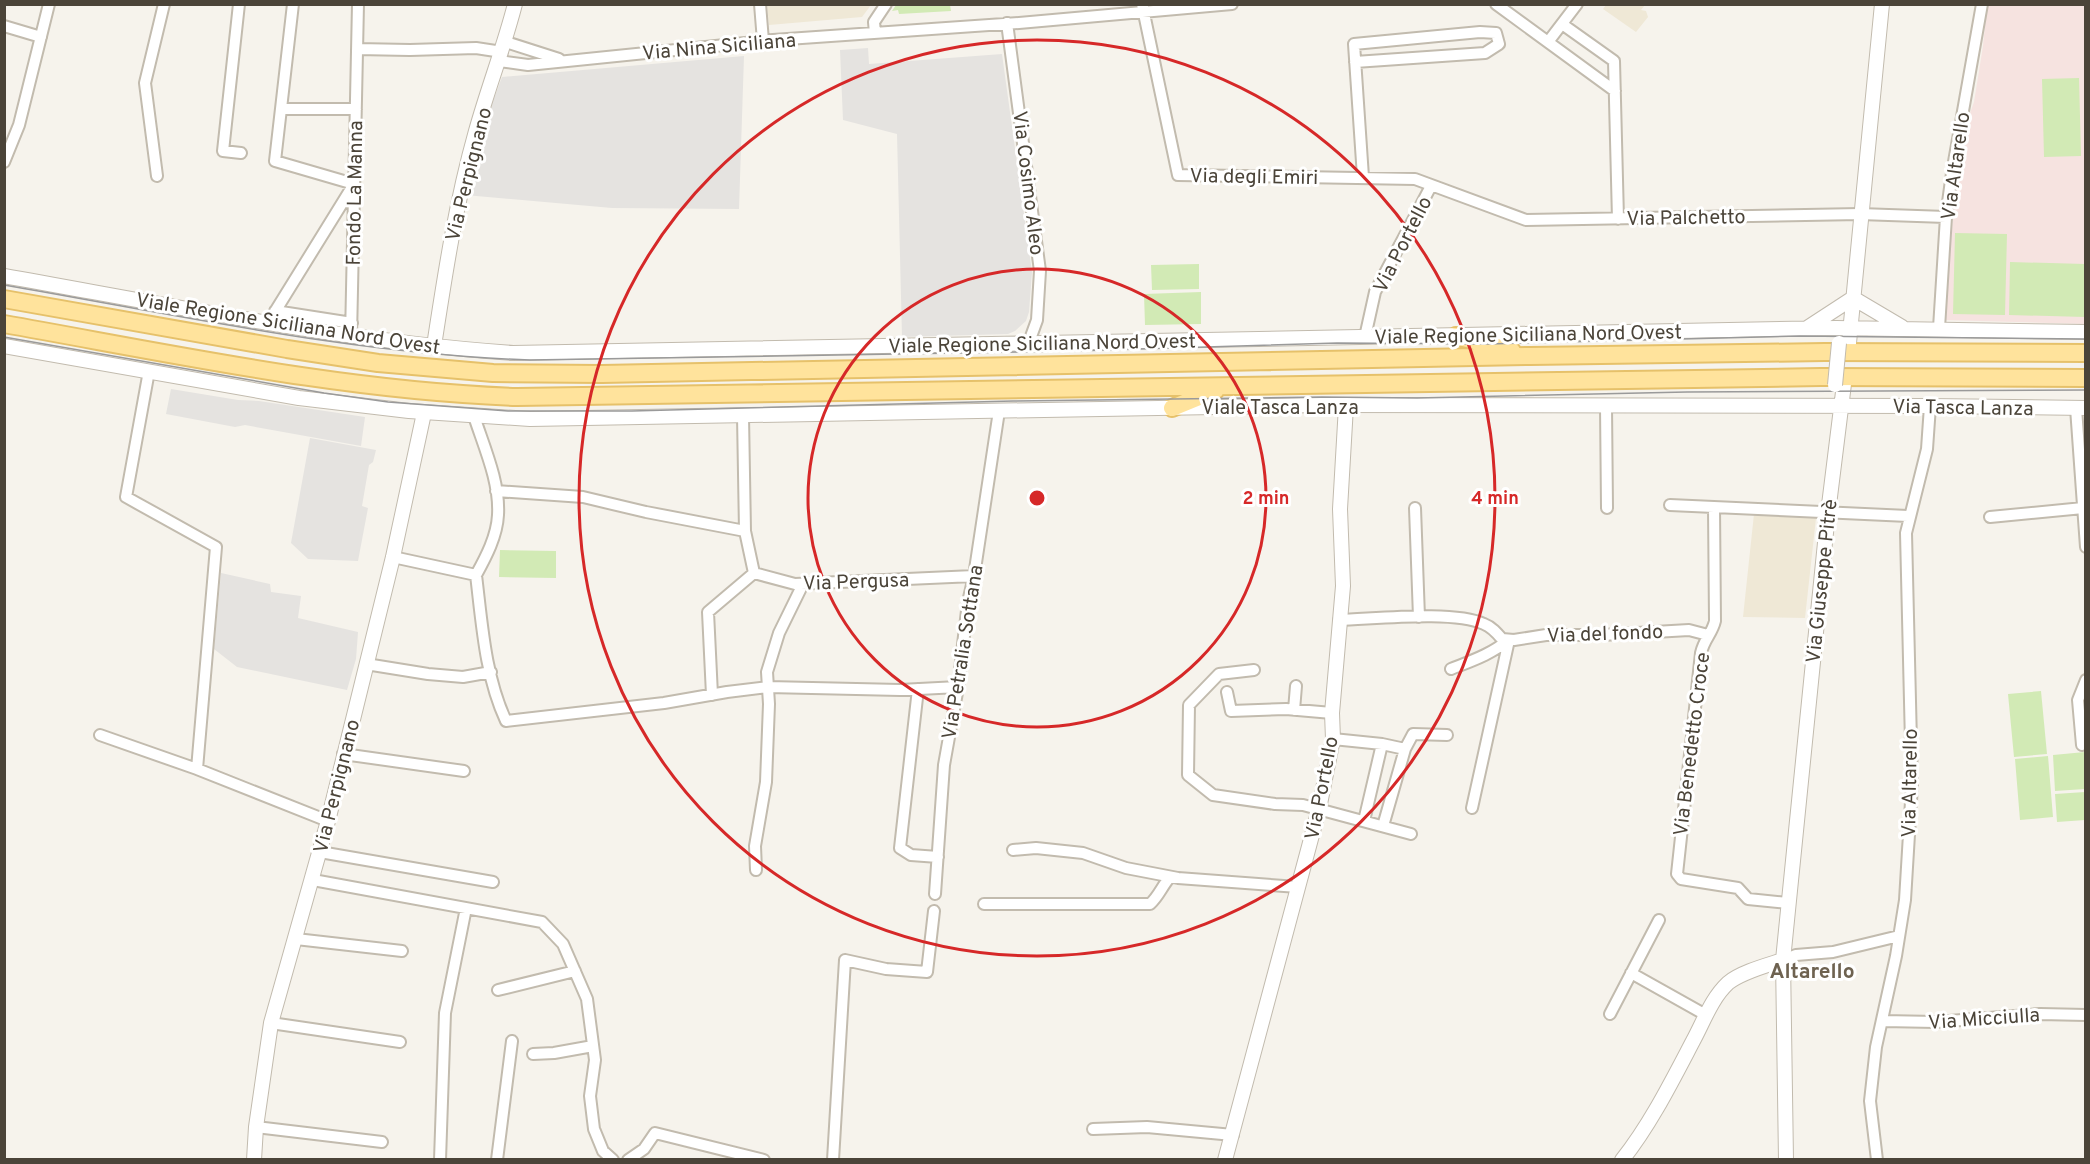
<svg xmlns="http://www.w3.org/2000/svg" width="2090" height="1164" viewBox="0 0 2090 1164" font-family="Overpass,sans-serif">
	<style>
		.education { fill: #efe8d6 }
		.medical { fill: #f6e3e0 }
		.green { fill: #d2eab5 }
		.parking { fill: #e5e3e0 }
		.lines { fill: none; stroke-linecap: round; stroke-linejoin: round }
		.minor-casing { stroke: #c2bbae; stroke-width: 14 }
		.tertiary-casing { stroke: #c2bbae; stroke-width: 16 }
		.primary-casing { stroke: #e6c16a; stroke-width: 20 }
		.minor { stroke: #fff; stroke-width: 10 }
		.tertiary { stroke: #fff; stroke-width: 14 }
		.primary { stroke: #ffe39c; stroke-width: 16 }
		.tram { stroke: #9a9a9a; stroke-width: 1.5 }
		.tertiary-bridge-casing { stroke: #c2bbae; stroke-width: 16; stroke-linecap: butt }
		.tertiary-bridge { stroke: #fff; stroke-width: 14 }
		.ring { fill: none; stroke: #d62828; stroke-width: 3 }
		.labels { text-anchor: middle; stroke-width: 6; stroke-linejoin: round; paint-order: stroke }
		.street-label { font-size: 20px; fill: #4b4439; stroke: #fff }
		.neighbourhood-label { font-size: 21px; font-weight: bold; fill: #6e6250; stroke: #fff }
		.centre { fill: #d62828; stroke: #fff; stroke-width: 3 }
		.ring-label { font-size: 18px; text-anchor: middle; font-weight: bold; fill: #d62828; stroke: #fff; stroke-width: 6; stroke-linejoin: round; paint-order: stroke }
	</style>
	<rect width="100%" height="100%" fill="#f6f3ec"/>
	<path class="education" d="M 767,5 L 871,5 L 862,17 L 769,25 Z
		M 1606,5 L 1645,5 L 1641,10 L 1646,11 L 1648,17 L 1636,32 L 1603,9 Z
		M 1754,514 L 1816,518 L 1805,618 L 1743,617 Z"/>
	<path class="medical" d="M 1987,5 L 2085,5 L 2085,324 L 1944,320 L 1956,182 L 1965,127 L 1974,102 L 1983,46 Z"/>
	<path class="green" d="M 896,5 L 950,5 L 951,11 L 899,14 L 898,10 L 892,11 Z
		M 2079,78 L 2081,156 L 2044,157 L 2042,79 Z
		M 1955,233 L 2007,234 L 2005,315 L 1953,314 Z
		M 2010,262 L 2085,264 L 2085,317 L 2009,315 Z
		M 1199,264 L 1199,289 L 1152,290 L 1151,265 Z
		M 1201,292 L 1201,324 L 1145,325 L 1144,294 Z
		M 500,550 L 556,551 L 556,578 L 499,577 Z
		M 2041,691 L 2047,754 L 2014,757 L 2008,694 Z
		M 2085,752 L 2085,789 L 2055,791 L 2053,755 Z
		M 2048,756 L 2053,817 L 2020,820 L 2015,759 Z
		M 2085,792 L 2085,820 L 2057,822 L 2055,794 Z"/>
	<path class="parking" d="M 868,48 L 869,64 L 1002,54 L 1032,272 L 1029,312 L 1026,321 L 1015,331 L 1008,334 L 902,337 L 897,134 L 843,120 L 840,50 Z
		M 744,56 L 739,209 L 612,208 L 465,195 L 481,133 L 502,77 Z
		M 171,389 L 238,400 L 259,401 L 365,417 L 361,446 L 245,425 L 235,427 L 166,414 Z
		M 310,438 L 376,450 L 373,462 L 369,465 L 362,506 L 368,508 L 358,561 L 308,559 L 291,543 Z
		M 221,573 L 270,584 L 271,592 L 301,596 L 298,618 L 358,632 L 356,659 L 347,690 L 237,667 L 214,649 Z"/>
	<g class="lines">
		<g class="minor-casing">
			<path id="minor" d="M 239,4 L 223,151 L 241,153
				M 760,4 L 763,41
				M 1142,4 L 1178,175 L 1415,179 L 1526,220 L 1860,214 L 1946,217
				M 1496,4 L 1615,91
				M 1007,23 L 1040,271 L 1037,320 L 1029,342
				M 1562,24 L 1614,61 L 1618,219
				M 4,26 L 41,37
				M 875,33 L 874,22 L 886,4
				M 506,42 L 559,59
				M 1548,42 L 1577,4
				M 357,49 L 410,50 L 476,48 L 502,52
				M 499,61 L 528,65 L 773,40 L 1019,23 L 1232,4
				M 1355,62 L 1485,53 L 1499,44 L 1496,33 L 1480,32 L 1354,44 L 1363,177
				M 281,109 L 356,109
				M 4,162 L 19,125 L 49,4
				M 157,176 L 145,83 L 164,4
				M 275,311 L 352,323
				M 268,323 L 354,184 L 275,161 L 293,4
				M 1939,328 L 1946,217 L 1952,173 L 1982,4
				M 351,337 L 358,4
				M 1365,337 L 1375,292 L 1431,186
				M 149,371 L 126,497 L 216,547 L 197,769
				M 1606,406 L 1607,508
				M 2076,408 L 2086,547
				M 743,416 L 745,531 L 754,573 L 795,584 L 974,576
				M 496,491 L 583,497 L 646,512 L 745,531
				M 1670,505 L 1908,516
				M 1415,508 L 1419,617
				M 1714,508 L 1715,621 C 1712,634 1704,639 1701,653 L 1677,874 L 1681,879 L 1738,888 L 1748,899 L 1788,903
				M 1990,517 L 2083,508
				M 393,557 L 476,575 C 486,557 497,536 498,515 C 500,482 484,447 474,416
				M 476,575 C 482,624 485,676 506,721 L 664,703 L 727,692 L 768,687 L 900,690 L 958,687
				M 1339,620 C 1375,619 1454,610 1484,624 C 1492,627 1497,633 1502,639 L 1514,640 L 1546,635 L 1602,635 L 1689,630 L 1708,635
				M 366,664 L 428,674 L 463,677 L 491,672
				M 1451,669 C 1471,661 1492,654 1508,640
				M 1254,670 L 1219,674 L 1189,705 L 1188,775 L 1213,795 L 1275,804 L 1303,805 L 1411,834
				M 2086,680 L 2078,700 L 2082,745 L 2086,744
				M 918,689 L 900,848 L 911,855 L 938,857
				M 1227,692 L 1231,711 L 1286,709 L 1332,713
				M 712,695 L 708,612 L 754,573
				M 1294,710 L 1296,686
				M 100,735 L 197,769 L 328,821
				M 1333,739 L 1382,744 L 1405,749 L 1413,734 L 1447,735
				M 343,754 L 464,771
				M 1472,808 L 1509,640
				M 1364,821 L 1382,744
				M 1383,826 L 1405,749
				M 1013,850 L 1036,848 L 1083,853 L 1126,868 L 1178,878 L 1298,887
				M 320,852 L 493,882
				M 756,870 L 755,846 L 766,782 L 769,704 L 767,672 L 779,633 L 803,584
				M 313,880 L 542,922 L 563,944 L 587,999 L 595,1060 L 590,1096 L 594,1129 L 603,1151 L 613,1160
				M 935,894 L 944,765 L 958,687 L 968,602 L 974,576 L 999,411
				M 984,904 L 1150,904 C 1159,896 1162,886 1170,877
				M 296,939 L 402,951
				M 1783,960 L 1796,955 L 1833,952 L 1899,936
				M 1631,973 L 1706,1015
				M 498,990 L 575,971
				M 1610,1014 L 1659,920
				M 1883,1021 L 1936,1022 L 2040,1014 L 2086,1015
				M 271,1023 L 400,1042
				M 533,1054 L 554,1053 L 593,1046
				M 256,1127 L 382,1142
				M 1093,1129 L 1147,1127 L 1233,1135
				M 440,1160 L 445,1013 L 466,908
				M 497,1160 L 512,1041
				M 628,1160 L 644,1149 L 655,1133 L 764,1160
				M 833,1160 L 845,960 L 886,969 L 927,972 L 934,911
				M 1877,1160 L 1870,1101 L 1876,1047 L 1896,956 L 1905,900 L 1912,785 L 1906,533 L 1927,449 L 1930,406"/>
		</g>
		<g class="tertiary-casing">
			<path id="tertiary" d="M 4,276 C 173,306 341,341 513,353 L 1836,328 L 2086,332
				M 1853,298 L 1902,327
				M 1807,328 L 1853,298
				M 1849,343 L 1882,4
				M 4,346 L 299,398 L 409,411 L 530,419 L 1322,405 L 1930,406 L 2086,408
				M 434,346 C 445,274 456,202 476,131 C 488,88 504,47 515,4
				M 254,1160 L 256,1127 L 271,1023 L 328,821 L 393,557 L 424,413
				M 1225,1160 L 1319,809 L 1333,739 L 1332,713 L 1343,586 L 1340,509 L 1346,406
				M 1622,1160 C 1650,1125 1672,1081 1693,1041 C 1704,1021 1711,999 1728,983 C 1741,972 1768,965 1783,960
				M 1786,1160 L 1783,960 L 1828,513 L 1844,384"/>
		</g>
		<g class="primary-casing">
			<path id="primary" d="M 4,299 L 287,349 L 378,363 L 493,373 L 602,374 L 1530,356 L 1825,352 L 2086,353
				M 4,324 C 174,354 344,391 517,397 L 1821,377 L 2086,378
				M 1456,336 L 1512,351
				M 1172,408 L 1216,390"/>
		</g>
		<use href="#minor" class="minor"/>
		<use href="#tertiary" class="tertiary"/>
		<use href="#primary" class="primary"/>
		<path class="tram" d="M 4,285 C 179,315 352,354 530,360 L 1074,351 L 1337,343 L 1487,344 L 1800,336 L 2086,339
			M 4,337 L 324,393 L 388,402 L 508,411 L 632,411 L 1013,401 L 1322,397 L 1417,398 L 1687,392 L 2086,390"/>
		<g class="tertiary-bridge-casing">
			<path id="tertiary-bridge" d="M 1835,385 L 1839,343"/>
		</g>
		<use href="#tertiary-bridge" class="tertiary-bridge"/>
	</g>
	<g class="ring">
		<circle cx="1037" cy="498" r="229"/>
		<circle cx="1037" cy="498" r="458"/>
	</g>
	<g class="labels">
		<g class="street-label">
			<text transform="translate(719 46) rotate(-5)" y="7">Via Nina Siciliana</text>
			<text transform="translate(1955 166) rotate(-82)" y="7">Via Altarello</text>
			<text transform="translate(468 174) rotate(-76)" y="7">Via Perpignano</text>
			<text transform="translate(1254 176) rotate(1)" y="7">Via degli Emiri</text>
			<text transform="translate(1029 183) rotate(83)" y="7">Via Cosimo Aleo</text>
			<text transform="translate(354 193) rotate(-89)" y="7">Fondo La Manna</text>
			<text transform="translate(1686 217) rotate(-1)" y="7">Via Palchetto</text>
			<text transform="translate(1402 244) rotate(-63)" y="7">Via Portello</text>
			<text transform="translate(288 323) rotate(9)" y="7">Viale Regione Siciliana Nord Ovest</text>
			<text transform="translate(1528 334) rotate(-1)" y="7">Viale Regione Siciliana Nord Ovest</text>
			<text transform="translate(1042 343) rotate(-1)" y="7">Viale Regione Siciliana Nord Ovest</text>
			<text x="1280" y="414">Viale Tasca Lanza</text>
			<text transform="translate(1963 407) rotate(1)" y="7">Via Tasca Lanza</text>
			<text transform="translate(856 581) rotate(-2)" y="7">Via Pergusa</text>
			<text transform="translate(1821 581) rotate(-84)" y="7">Via Giuseppe Pitrè</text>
			<text transform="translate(1605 633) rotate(-2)" y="7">Via del fondo</text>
			<text transform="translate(962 652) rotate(-81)" y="7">Via Petralia Sottana</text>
			<text transform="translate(1691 744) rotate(-83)" y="7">Via Benedetto Croce</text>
			<text transform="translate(1909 783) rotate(-89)" y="7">Via Altarello</text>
			<text transform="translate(336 786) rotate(-76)" y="7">Via Perpignano</text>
			<text transform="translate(1321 788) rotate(-79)" y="7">Via Portello</text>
			<text transform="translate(1984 1018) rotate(-4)" y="7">Via Micciulla</text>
		</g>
		<g class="neighbourhood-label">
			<text x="1812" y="978">Altarello</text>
		</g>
	</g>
	<circle cx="1037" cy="498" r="9" class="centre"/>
	<g class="ring-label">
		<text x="1266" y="504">2 min</text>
		<text x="1495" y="504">4 min</text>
	</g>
	<rect width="2090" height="1164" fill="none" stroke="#4b4439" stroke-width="12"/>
</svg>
